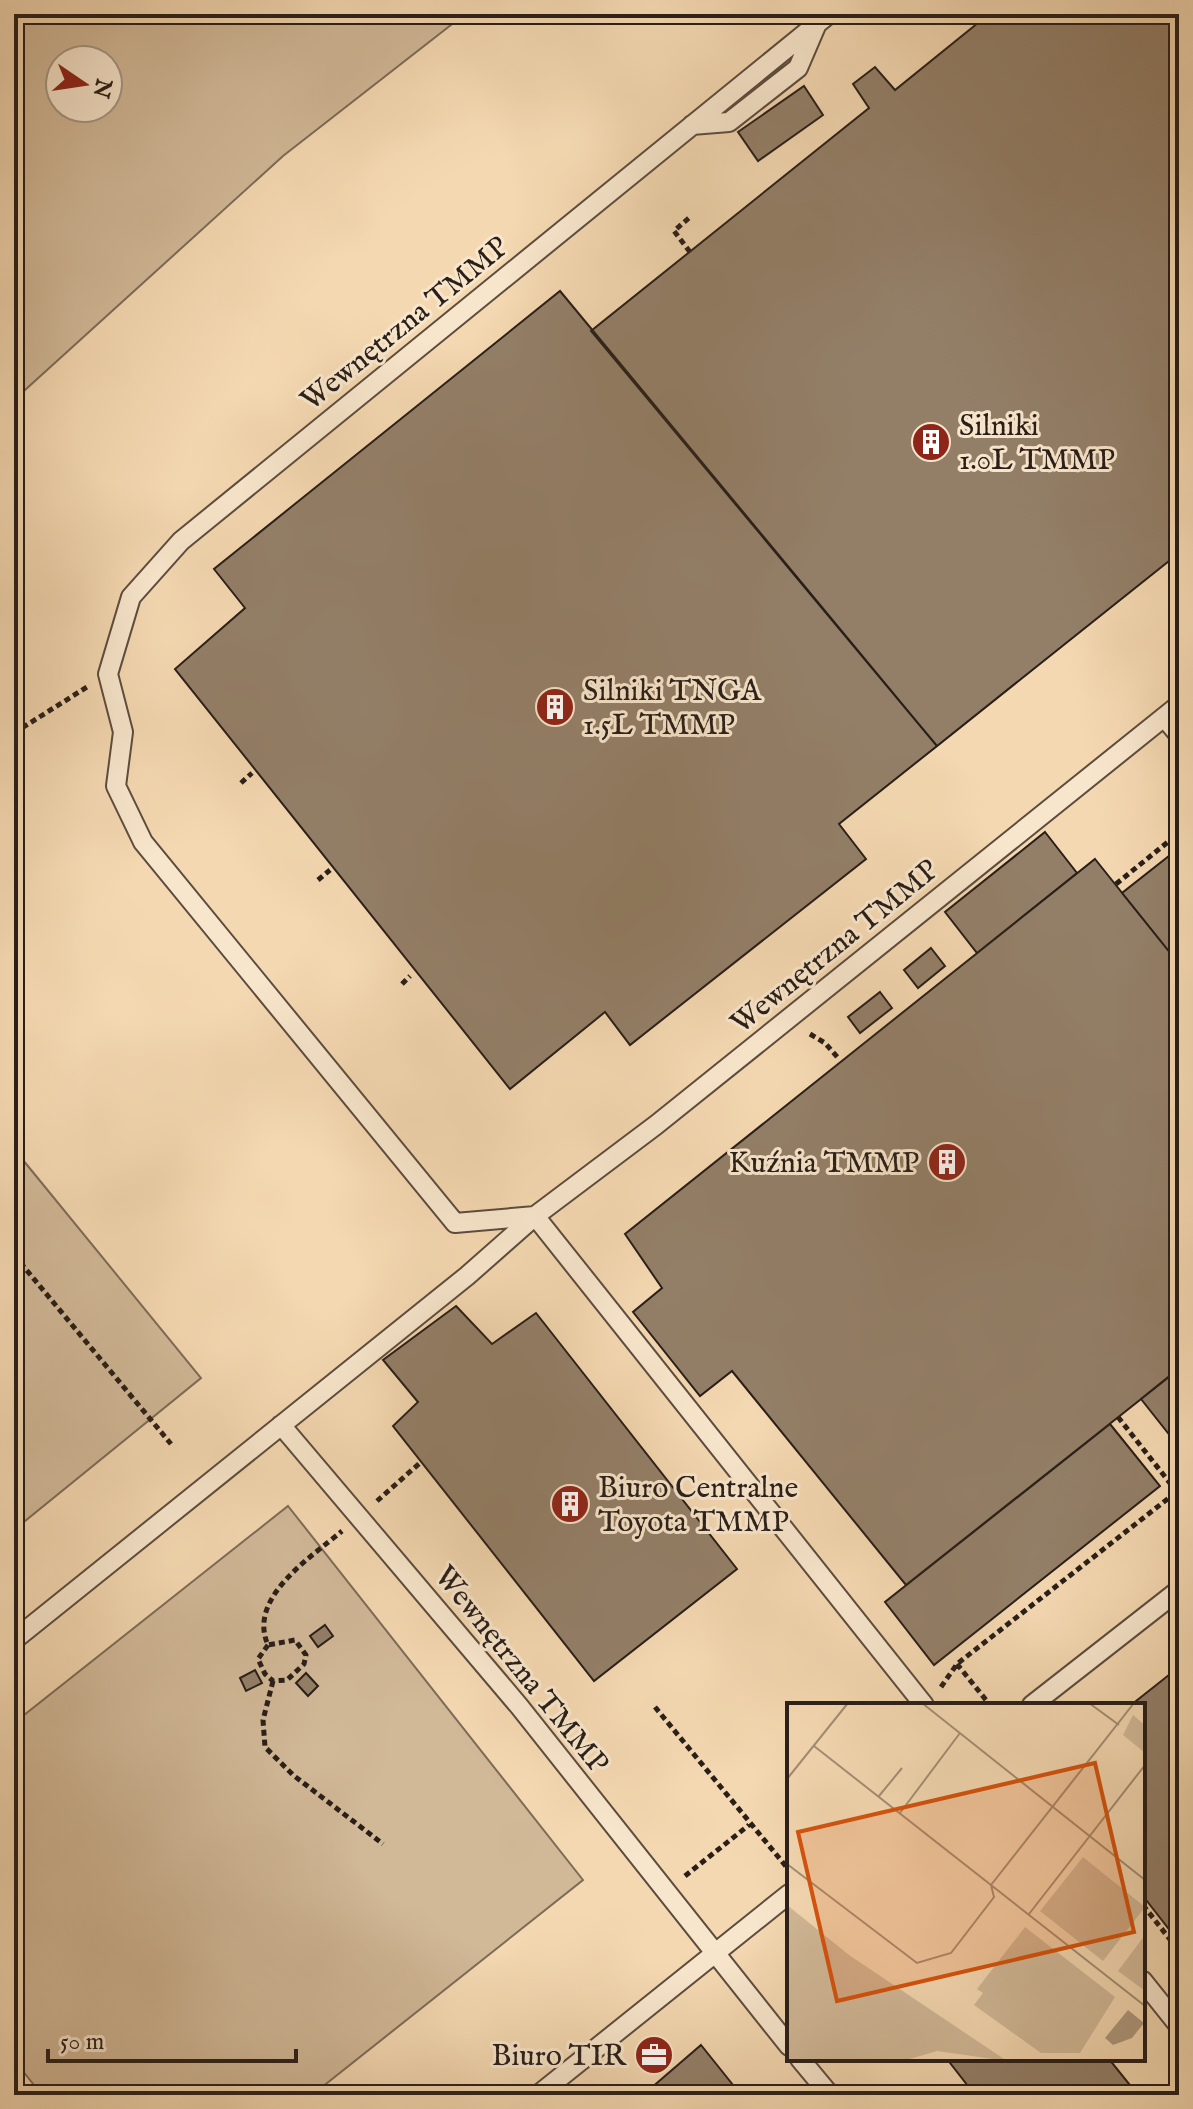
<svg xmlns="http://www.w3.org/2000/svg" width="1193" height="2109" viewBox="0 0 1193 2109" font-family="'IM FELL English',serif">
	<style>
		.green { fill: #d1b897; stroke: #7d6b58; stroke-width: 2; fill-rule: evenodd }
		.building { fill: #937f68; stroke: #291e18; stroke-width: 2 }
		.lines { fill: none; stroke-linecap: round; stroke-linejoin: round }
		.lane-casing { stroke: #5c4c3e; stroke-width: 22 }
		.path { stroke: #291e18; stroke-width: 5; stroke-dasharray: 6 4; stroke-linecap: butt }
		.lane { stroke: #f8e6cc; stroke-width: 18 }
		.labels { text-anchor: middle; stroke-width: 6; stroke-linejoin: round; paint-order: stroke }
		.street-label { font-size: 30px; fill: #291e18; stroke: #f8e6cc }
		.poi-label { font-size: 30px; fill: #291e18; stroke: #f8e6cc; text-anchor: start }
		.inset-road { fill: none; stroke: #a38e74; stroke-width: 2 }
		.view { fill: #d5530d; fill-opacity: 0.15; stroke: #d5530d; stroke-width: 4 }
		.inset-edge { fill: none; stroke: #291e18; stroke-width: 4 }
	</style>
	<rect width="100%" height="100%" fill="#f4d8b1"/>
	<filter id="stains"><feTurbulence type="fractalNoise" baseFrequency=".0025" numOctaves="4"/><feColorMatrix values="0 0 0 0 .2 0 0 0 0 .09 0 0 0 0 .02 0 0 0 .5 -.17"/></filter>
	<radialGradient id="worn" r=".72"><stop offset=".6" stop-color="#630" stop-opacity="0"/><stop offset="1" stop-color="#630" stop-opacity=".3"/></radialGradient>
	<path class="green" d="M 14,14 L 465,14 L 283,156 L 14,400 ZM 60,60 L 108,60 L 108,108 L 60,108 Z
		M 14,1149 L 201,1378 L 14,1530 Z
		M 288,1506 L 583,1880 L 312,2095 L 42,2095 L 14,2060 L 14,1723 Z"/>
	<path class="building" d="M 989,14 L 1179,14 L 1179,553 L 937,746 L 591,331 L 869,108 L 853,84 L 875,67 L 895,90 Z
		M 804,86 L 823,115 L 758,161 L 738,132 Z
		M 560,291 L 937,746 L 839,824 L 866,859 L 630,1045 L 605,1012 L 510,1089 L 175,669 L 245,608 L 214,569 Z
		M 1045,832 L 1077,873 L 977,953 L 945,912 Z
		M 1179,848 L 1179,964 L 1122,893 Z
		M 1095,859 L 1179,964 L 1179,1369 L 906,1585 L 732,1371 L 700,1396 L 633,1312 L 662,1288 L 625,1234 Z
		M 931,948 L 945,966 L 918,988 L 904,970 Z
		M 880,992 L 892,1008 L 860,1033 L 848,1017 Z
		M 456,1306 L 492,1344 L 536,1313 L 737,1569 L 594,1681 L 393,1426 L 418,1402 L 383,1360 Z
		M 1177,1370 L 1179,1373 L 1179,1447 L 1141,1399 Z
		M 1110,1424 L 1160,1486 L 934,1665 L 885,1602 Z
		M 325,1625 L 333,1636 L 318,1647 L 310,1636 Z
		M 1179,1667 L 1179,1942 L 1143,1896 L 1143,1705 L 1131,1705 Z
		M 255,1670 L 262,1683 L 246,1691 L 240,1678 Z
		M 306,1673 L 318,1686 L 308,1696 L 296,1683 Z
		M 701,2045 L 741,2095 L 643,2095 Z
		M 947,2059 L 1109,2059 L 1138,2095 L 975,2095 Z"/>
	<g class="lines">
		<g class="lane-casing">
			<path id="lane" d="M 692,125 L 729,122 L 798,68 L 816,26
				M 1164,717 L 1179,735
				M 535,1216 L 455,1223 L 143,842 L 116,786 L 123,732 L 108,674 L 131,597 L 181,541 L 829,14
				M 535,1216 L 924,1705
				M 281,1425 L 519,1706 L 789,2046
				M 14,1640 L 467,1276 L 535,1216 L 656,1125 L 1179,705
				M 1032,1705 L 1179,1590
				M 1143,1981 L 1179,2026
				M 800,2059 L 830,2095
				M 538,2095 L 789,1894"/>
		</g>
		<path class="path" d="M 690,252 L 674,231 L 691,216
			M 14,733 L 87,687
			M 241,783 L 252,773
			M 318,880 L 330,870
			M 1116,884 L 1179,833
			M 402,984 L 410,976
			M 810,1034 L 825,1043 L 839,1059
			M 14,1255 L 171,1444
			M 1118,1417 L 1177,1492
			M 377,1501 L 421,1462
			M 268,1645 L 258,1659 L 265,1674 L 273,1681 L 287,1680 L 304,1664 L 306,1655 L 295,1640 L 268,1645 C 247,1598 310,1558 342,1531
			M 957,1664 L 990,1705
			M 273,1681 L 263,1720 L 265,1747 L 293,1775 L 383,1844
			M 941,1687 L 957,1664 L 1179,1490
			M 655,1707 L 789,1870
			M 685,1876 L 749,1825
			M 1143,1905 L 1179,1951"/>
		<use href="#lane" class="lane"/>
	</g>
	<defs>
		<g id="building-disc" transform="scale(2)"><circle r="9.5" fill="#8f2418" stroke="#f8e6cc"/><path d="M-4-6H4V6H1V3H-1V6H-4ZM-2.5-4.3h1.7v1.8h-1.7ZM.8-4.3h1.7v1.8H.8ZM-2.5-1h1.7V.8h-1.7ZM.8-1h1.7V.8H.8Z" fill="#fff"/></g>
		<g id="office-disc" transform="scale(2)"><circle r="9.5" fill="#8f2418" stroke="#f8e6cc"/><path d="M-6-3h4V-5.5h4V-3h4V5H-6ZM-1-4.5V-3h2v-1.5ZM-6 0V1H6V0Z" fill="#fff"/></g>
	</defs>
	<g fill-rule="evenodd">
		<use href="#building-disc" x="931" y="442"/>
		<use href="#building-disc" x="555" y="707"/>
		<use href="#building-disc" x="947" y="1162"/>
		<use href="#building-disc" x="570" y="1504"/>
		<use href="#office-disc" x="654" y="2055"/>
	</g>
	<g class="labels">
		<g class="street-label">
			<text transform="translate(404 323) rotate(-39)" y="10">Wewnętrzna TMMP</text>
			<text transform="translate(834 946) rotate(-39)" y="10">Wewnętrzna TMMP</text>
			<text transform="translate(522 1669) rotate(51)" y="10">Wewnętrzna TMMP</text>
		</g>
		<g class="poi-label">
			<text x="959" y="435">Silniki<tspan x="959" dy="34">1.0L TMMP</tspan></text>
			<text x="583" y="700">Silniki TNGA<tspan x="583" dy="34">1.5L TMMP</tspan></text>
			<text x="919" y="1172" text-anchor="end">Kuźnia TMMP</text>
			<text x="598" y="1497">Biuro Centralne<tspan x="598" dy="34">Toyota TMMP</tspan></text>
			<text x="626" y="2065" text-anchor="end">Biuro TIR</text>
		</g>
	</g>
	<g transform="translate(787 1703)">
		<rect width="358" height="358" fill="#f4d8b1"/>
		<path d="M 346,12 L 358,22 L 358,50 L 336,32 ZM 296,154 L 358,204 L 316,258 L 253,208 ZM 0,202 L 62,252 L 220,358 L 150,348 L 116,358 L 0,358 ZM 238,224 L 328,294 L 293,350 L 254,350 L 187,302 L 196,290 L 190,286 ZM 358,232 L 358,288 L 331,268 Z" fill="#d1b897"/>
		<path d="M 341,307 L 357,320 L 345,335 L 326,342 L 318,335 Z" fill="#af997d"/>
		<path class="inset-road" d="M 135,0 L 358,177M 302,0 L 332,22M 27,43 L 358,303M 0,76 L 61,0M 92,93 L 115,65M 113,110 L 173,30M 0,161 L 130,260 L 164,250 L 207,194 L 204,182M 204,182 L 347,0M 242,211 L 358,62"/>
		<path class="view" d="M 308,60 L 347,229 L 50,298 L 11,129 Z"/>
		<rect width="358" height="358" class="inset-edge"/>
	</g>
	<rect width="1193" height="2109" fill="none" stroke="#f4d8b1" stroke-width="48"/>
	<rect x="16" y="16" width="1161" height="2077" fill="none" stroke="#291e18" stroke-width="4"/>
	<rect x="24" y="24" width="1145" height="2061" fill="none" stroke="#291e18" stroke-width="2"/>
	<g transform="translate(84 84) rotate(103)"><circle r="38" fill="#f8e6cc" stroke="#a59684" stroke-width="2"/>
	<path d="M0-6L14 30L0 20L-14 30Z" fill="#8f2418"/>
	<text y="-12" font-size="22" font-weight="bold" text-anchor="middle" fill="#291e18">N</text>
	</g>
	<path d="M48 2049v12h248v-12" fill="none" stroke="#291e18" stroke-width="4"/>
	<text x="60" y="2049" font-size="24" fill="#291e18" stroke="#f8e6cc" stroke-width="6" paint-order="stroke">50 m</text>
	<rect width="100%" height="100%" filter="url(#stains)"/>
	<rect width="100%" height="100%" fill="url(#worn)"/>
</svg>
